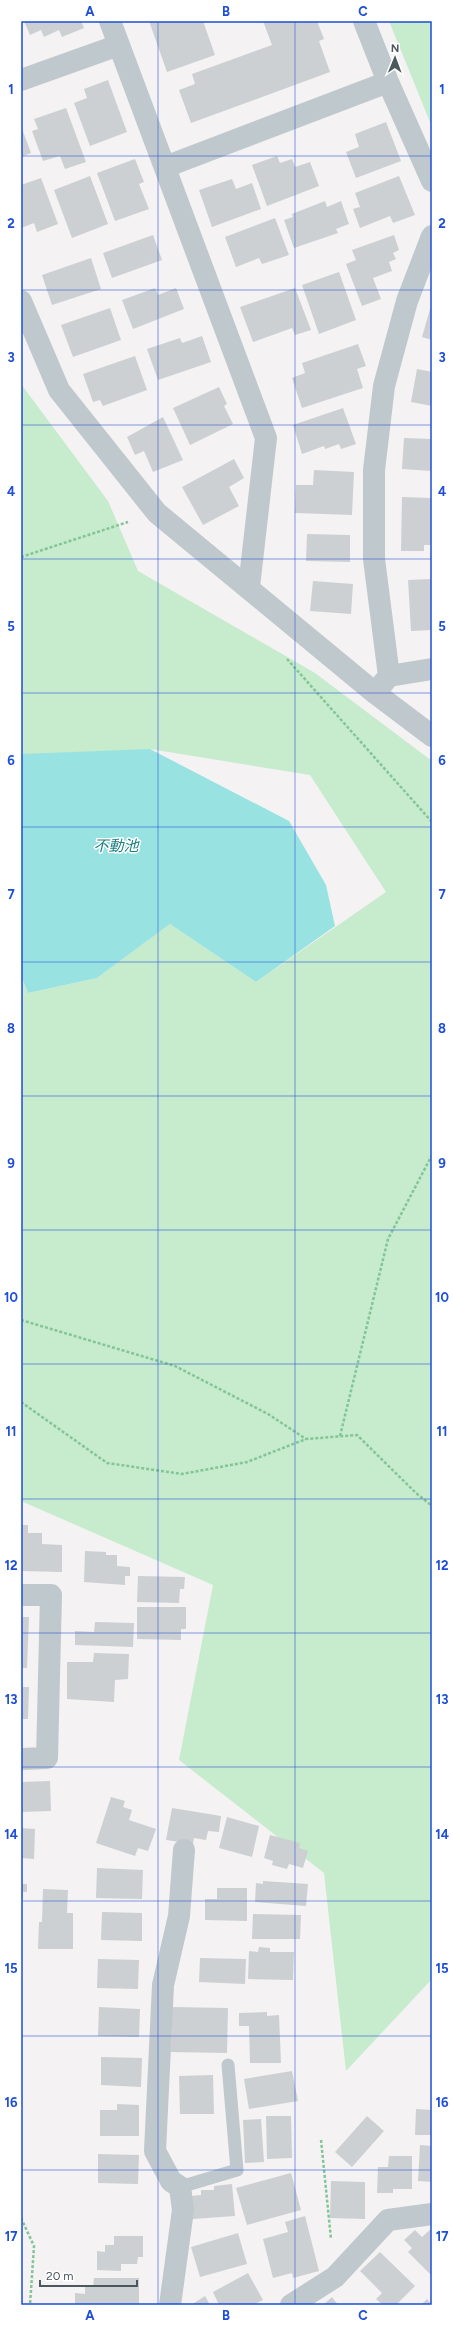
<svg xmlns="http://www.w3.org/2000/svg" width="453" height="2326" viewBox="0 0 453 2326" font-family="Figtree,'Noto Sans JP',sans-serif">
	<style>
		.green { fill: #c7ebcd }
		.water { fill: #99e2e2 }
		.building { fill: #ccd0d2 }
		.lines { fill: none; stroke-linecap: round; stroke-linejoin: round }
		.path { stroke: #82c597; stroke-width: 2.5; stroke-dasharray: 3 2; stroke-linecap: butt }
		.lane { stroke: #bfc8cc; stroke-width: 13 }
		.street { stroke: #bfc8cc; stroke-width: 22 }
		.grid { fill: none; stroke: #1d4ed8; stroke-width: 1; stroke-opacity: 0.55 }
		.labels { text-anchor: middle; stroke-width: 3; stroke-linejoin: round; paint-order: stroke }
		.water-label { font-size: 15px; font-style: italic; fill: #1b8081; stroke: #fff }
		.neatline { fill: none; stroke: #1d4ed8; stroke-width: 1.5 }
		.grid-label { font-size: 13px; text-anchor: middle; font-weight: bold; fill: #1d4ed8 }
	</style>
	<rect width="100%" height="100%" fill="#f4f2f2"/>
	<path class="green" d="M 389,21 L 432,21 L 432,127 Z
		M 21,384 L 108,501 L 138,571 L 315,673 L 432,761 L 432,1979 L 346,2071 L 324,1873 L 179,1760 L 213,1585 L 21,1501 L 21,976 L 28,993 L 97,978 L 170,924 L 256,982 L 386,892 L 310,775 L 150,749 L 21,766 Z"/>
	<path class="water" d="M 150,749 L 289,821 L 326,885 L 335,926 L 256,982 L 170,924 L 97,978 L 28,993 L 21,976 L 21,754 Z"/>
	<path class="building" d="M 24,21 L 81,21 L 84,28 L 62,37 L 59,30 L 44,37 L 41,30 L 30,35 Z
		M 149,21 L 203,21 L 215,55 L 167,72 Z
		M 263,21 L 317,21 L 324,39 L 319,41 L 330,72 L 191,123 L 179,90 L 195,84 L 192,74 L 272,45 Z
		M 108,80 L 127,132 L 90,146 L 74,103 L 87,98 L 84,89 Z
		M 66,108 L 86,162 L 65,169 L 60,156 L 43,161 L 32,131 L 38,129 L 34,119 Z
		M 386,122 L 401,161 L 356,178 L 346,152 L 359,147 L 355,134 Z
		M 21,126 L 31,153 L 21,157 Z
		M 277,156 L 280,163 L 292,159 L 295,167 L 310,162 L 319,186 L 267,206 L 252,165 Z
		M 135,159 L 144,182 L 139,184 L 149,209 L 115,221 L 97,173 Z
		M 90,176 L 108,224 L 72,238 L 54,190 Z
		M 399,176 L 415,215 L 393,223 L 390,216 L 360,228 L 353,209 L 360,207 L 355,193 Z
		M 41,178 L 58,224 L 37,232 L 34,223 L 21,228 L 21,185 Z
		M 232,179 L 236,189 L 252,183 L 261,209 L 212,227 L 199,190 Z
		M 325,201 L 327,207 L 341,201 L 349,224 L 336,229 L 338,233 L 294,248 L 284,220 L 293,217 L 292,214 Z
		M 275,218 L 289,255 L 262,264 L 259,258 L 236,267 L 225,237 Z
		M 153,235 L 162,260 L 112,278 L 103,253 Z
		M 394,235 L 399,250 L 393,253 L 396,259 L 389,262 L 392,271 L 373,278 L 381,299 L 362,306 L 346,264 L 356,260 L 352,250 Z
		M 91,258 L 101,289 L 52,305 L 42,275 Z
		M 339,272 L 356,320 L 319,334 L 302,285 Z
		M 155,288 L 158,295 L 176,288 L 184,309 L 133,329 L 122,300 Z
		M 295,288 L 311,330 L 295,335 L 292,328 L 253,342 L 240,307 Z
		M 110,308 L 121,340 L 73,357 L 61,325 Z
		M 430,309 L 432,310 L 432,340 L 422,337 Z
		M 202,336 L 211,362 L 158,380 L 147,349 L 180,338 L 182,343 Z
		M 358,344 L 366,366 L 357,369 L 363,388 L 302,408 L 292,378 L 305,373 L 302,363 Z
		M 135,356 L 147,390 L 103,406 L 100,400 L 93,402 L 83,374 Z
		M 417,369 L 432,372 L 432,406 L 411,402 Z
		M 219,387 L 227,404 L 224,406 L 233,424 L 190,445 L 173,408 Z
		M 343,408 L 356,444 L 341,449 L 339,444 L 325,449 L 324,446 L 302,454 L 293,425 Z
		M 163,417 L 183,460 L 153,472 L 144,451 L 135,455 L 127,437 Z
		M 404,438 L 432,439 L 432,471 L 402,469 Z
		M 234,459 L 244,478 L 229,487 L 239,506 L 203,525 L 182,487 Z
		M 314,470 L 354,472 L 352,515 L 295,513 L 296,485 L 313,485 Z
		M 402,497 L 432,498 L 432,545 L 424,545 L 424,551 L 401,551 Z
		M 307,534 L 350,535 L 350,562 L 306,561 Z
		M 432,579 L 432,630 L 411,631 L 408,580 Z
		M 313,581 L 353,584 L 351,614 L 310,611 Z
		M 21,1525 L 28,1525 L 28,1533 L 42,1533 L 42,1544 L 62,1545 L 62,1572 L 21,1571 Z
		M 85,1551 L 106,1552 L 106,1555 L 117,1555 L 117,1566 L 130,1567 L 130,1576 L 125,1576 L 125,1585 L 84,1582 Z
		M 138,1576 L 185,1577 L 184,1589 L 180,1589 L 179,1603 L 137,1602 Z
		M 137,1607 L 186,1607 L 186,1629 L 181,1629 L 181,1640 L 137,1639 Z
		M 21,1617 L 29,1617 L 27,1668 L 21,1668 Z
		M 95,1622 L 134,1623 L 133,1647 L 75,1645 L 75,1631 L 94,1632 Z
		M 94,1653 L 129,1654 L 128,1679 L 115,1680 L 114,1702 L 67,1699 L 67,1662 L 93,1662 Z
		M 21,1687 L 29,1687 L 28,1719 L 21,1719 Z
		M 50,1781 L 51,1811 L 21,1812 L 21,1782 Z
		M 111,1797 L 125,1801 L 123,1807 L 132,1810 L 129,1820 L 156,1829 L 148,1851 L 138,1848 L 135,1856 L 96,1843 Z
		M 172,1808 L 221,1816 L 219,1832 L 208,1831 L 206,1840 L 194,1838 L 193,1844 L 166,1840 Z
		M 227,1817 L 259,1826 L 252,1857 L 219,1848 Z
		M 21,1828 L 35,1829 L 34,1859 L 21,1858 Z
		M 270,1835 L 300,1843 L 299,1848 L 308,1851 L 303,1868 L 289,1864 L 287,1869 L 272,1865 L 273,1861 L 264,1858 Z
		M 97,1868 L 143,1870 L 142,1899 L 96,1898 Z
		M 263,1881 L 308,1884 L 306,1906 L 255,1902 L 256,1883 L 263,1884 Z
		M 21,1884 L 27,1884 L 27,1892 L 23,1892 L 23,1899 L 21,1899 Z
		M 217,1888 L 247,1888 L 247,1921 L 205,1920 L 205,1899 L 217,1899 Z
		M 43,1889 L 68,1890 L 67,1913 L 73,1913 L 73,1949 L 38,1949 L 39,1922 L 42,1922 Z
		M 102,1912 L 142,1913 L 142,1941 L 101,1940 Z
		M 253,1914 L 301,1915 L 300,1939 L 252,1939 Z
		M 259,1947 L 270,1948 L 270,1952 L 294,1952 L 293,1980 L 248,1979 L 249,1951 L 258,1952 Z
		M 200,1958 L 246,1959 L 245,1984 L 199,1982 Z
		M 98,1959 L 139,1960 L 138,1989 L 97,1988 Z
		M 99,2007 L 140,2009 L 139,2037 L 98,2036 Z
		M 172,2007 L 228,2008 L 227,2053 L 171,2052 Z
		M 267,2012 L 267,2016 L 279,2015 L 281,2063 L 250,2063 L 249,2026 L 239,2026 L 239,2013 Z
		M 101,2057 L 142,2058 L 141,2087 L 101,2085 Z
		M 292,2071 L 298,2101 L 249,2109 L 244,2079 Z
		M 213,2075 L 214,2114 L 180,2114 L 179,2076 Z
		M 117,2104 L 139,2105 L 139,2136 L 100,2136 L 100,2110 L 117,2110 Z
		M 416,2109 L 432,2110 L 432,2135 L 415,2135 Z
		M 266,2116 L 291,2116 L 292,2158 L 267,2159 Z
		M 367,2116 L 384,2131 L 352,2167 L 335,2152 Z
		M 261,2119 L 264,2162 L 245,2163 L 243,2120 Z
		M 420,2145 L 432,2146 L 432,2182 L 418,2181 Z
		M 98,2154 L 139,2155 L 138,2184 L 98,2183 Z
		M 389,2156 L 412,2156 L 412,2189 L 393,2189 L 393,2193 L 377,2193 L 378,2167 L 388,2167 Z
		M 291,2173 L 301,2210 L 247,2225 L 236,2188 Z
		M 331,2181 L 365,2182 L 365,2219 L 330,2218 Z
		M 232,2184 L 235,2216 L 193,2219 L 191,2196 L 201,2195 L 201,2190 L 214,2190 L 214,2186 Z
		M 305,2216 L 319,2271 L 293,2278 L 292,2273 L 273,2278 L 263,2239 L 288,2232 L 285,2222 Z
		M 432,2228 L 432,2276 L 408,2252 L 412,2248 L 404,2240 L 415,2230 L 422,2237 Z
		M 238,2233 L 247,2264 L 200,2277 L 191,2247 Z
		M 114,2236 L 143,2236 L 143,2257 L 138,2257 L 137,2264 L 121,2264 L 121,2271 L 97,2270 L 97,2251 L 105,2252 L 105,2245 L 114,2245 Z
		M 380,2252 L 415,2286 L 396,2305 L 383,2305 L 376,2299 L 382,2293 L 360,2271 Z
		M 248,2273 L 263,2300 L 253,2305 L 219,2305 L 213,2292 Z
		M 94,2278 L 139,2278 L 139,2305 L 75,2305 L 75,2293 L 85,2294 L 85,2287 L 93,2287 Z
		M 205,2296 L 210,2305 L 191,2305 Z
		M 332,2297 L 338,2305 L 323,2305 Z
		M 427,2299 L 432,2305 L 421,2305 Z"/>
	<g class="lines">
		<path class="path" d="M 21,557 L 128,522
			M 287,659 L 432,822
			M 21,1320 L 175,1366 L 268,1414 L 306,1439
			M 21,1402 L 107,1463 L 182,1474 L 247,1462 L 306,1439 L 357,1435 L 416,1493 L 432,1506
			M 340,1436 L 388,1239 L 432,1155
			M 321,2140 L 331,2239
			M 21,2218 L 34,2246 L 30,2305"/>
		<path class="lane" d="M 180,2187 L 237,2170 L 228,2065"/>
		<path class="street" d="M 110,21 L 266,438 L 249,587
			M 21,80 L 119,45
			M 388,82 L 432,181
			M 165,167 L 388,82 L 364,21
			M 21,301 L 59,390 L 157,513 L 375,693 L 432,736
			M 389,676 L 432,669
			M 375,693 L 389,676 L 374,559 L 374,470 L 384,386 L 407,301 L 432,236
			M 21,1595 L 51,1595 L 47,1758 L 21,1759
			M 170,2305 L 183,2210 L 180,2187 L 171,2181 L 155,2151 L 163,1985 L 179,1916 L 184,1850
			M 291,2305 L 335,2277 L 388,2220 L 432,2214"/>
	</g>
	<path class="grid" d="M 158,21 L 158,2305M 295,21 L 295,2305M 21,156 L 432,156M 21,290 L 432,290M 21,425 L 432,425M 21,559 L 432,559M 21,693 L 432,693M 21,827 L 432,827M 21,962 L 432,962M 21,1096 L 432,1096M 21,1230 L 432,1230M 21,1364 L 432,1364M 21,1499 L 432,1499M 21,1633 L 432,1633M 21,1767 L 432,1767M 21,1901 L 432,1901M 21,2036 L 432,2036M 21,2170 L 432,2170"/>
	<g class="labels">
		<g class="water-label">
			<text x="116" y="851">不動池</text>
		</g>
	</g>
	<rect width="453" height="2326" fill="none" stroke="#ffffff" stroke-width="44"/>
	<g transform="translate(395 58) rotate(1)" stroke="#ffffff" stroke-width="3" paint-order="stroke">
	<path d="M0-3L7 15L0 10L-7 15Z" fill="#4c585d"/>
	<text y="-6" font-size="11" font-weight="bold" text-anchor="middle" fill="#4c585d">N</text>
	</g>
	<path d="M40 2280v6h97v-6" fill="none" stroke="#4c585d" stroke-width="2"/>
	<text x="46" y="2280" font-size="12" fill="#4c585d" stroke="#ffffff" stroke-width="3" paint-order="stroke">20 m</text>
	<rect x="22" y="22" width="409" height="2282" class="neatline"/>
	<g class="grid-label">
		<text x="90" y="16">A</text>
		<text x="226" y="16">B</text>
		<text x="363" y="16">C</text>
		<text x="11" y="94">1</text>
		<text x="442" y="94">1</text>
		<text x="11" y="228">2</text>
		<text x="442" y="228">2</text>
		<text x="11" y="362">3</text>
		<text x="442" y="362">3</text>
		<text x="11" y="496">4</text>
		<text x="442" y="496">4</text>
		<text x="11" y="631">5</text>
		<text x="442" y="631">5</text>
		<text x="11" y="765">6</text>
		<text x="442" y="765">6</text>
		<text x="11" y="899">7</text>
		<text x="442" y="899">7</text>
		<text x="11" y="1033">8</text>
		<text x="442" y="1033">8</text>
		<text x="11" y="1168">9</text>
		<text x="442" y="1168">9</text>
		<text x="11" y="1302">10</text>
		<text x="442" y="1302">10</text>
		<text x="11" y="1436">11</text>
		<text x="442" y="1436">11</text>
		<text x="11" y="1570">12</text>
		<text x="442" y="1570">12</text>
		<text x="11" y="1704">13</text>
		<text x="442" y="1704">13</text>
		<text x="11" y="1839">14</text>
		<text x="442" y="1839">14</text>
		<text x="11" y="1973">15</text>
		<text x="442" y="1973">15</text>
		<text x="11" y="2107">16</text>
		<text x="442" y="2107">16</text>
		<text x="11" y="2241">17</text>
		<text x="442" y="2241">17</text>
		<text x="90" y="2320">A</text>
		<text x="226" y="2320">B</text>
		<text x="363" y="2320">C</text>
	</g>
</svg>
